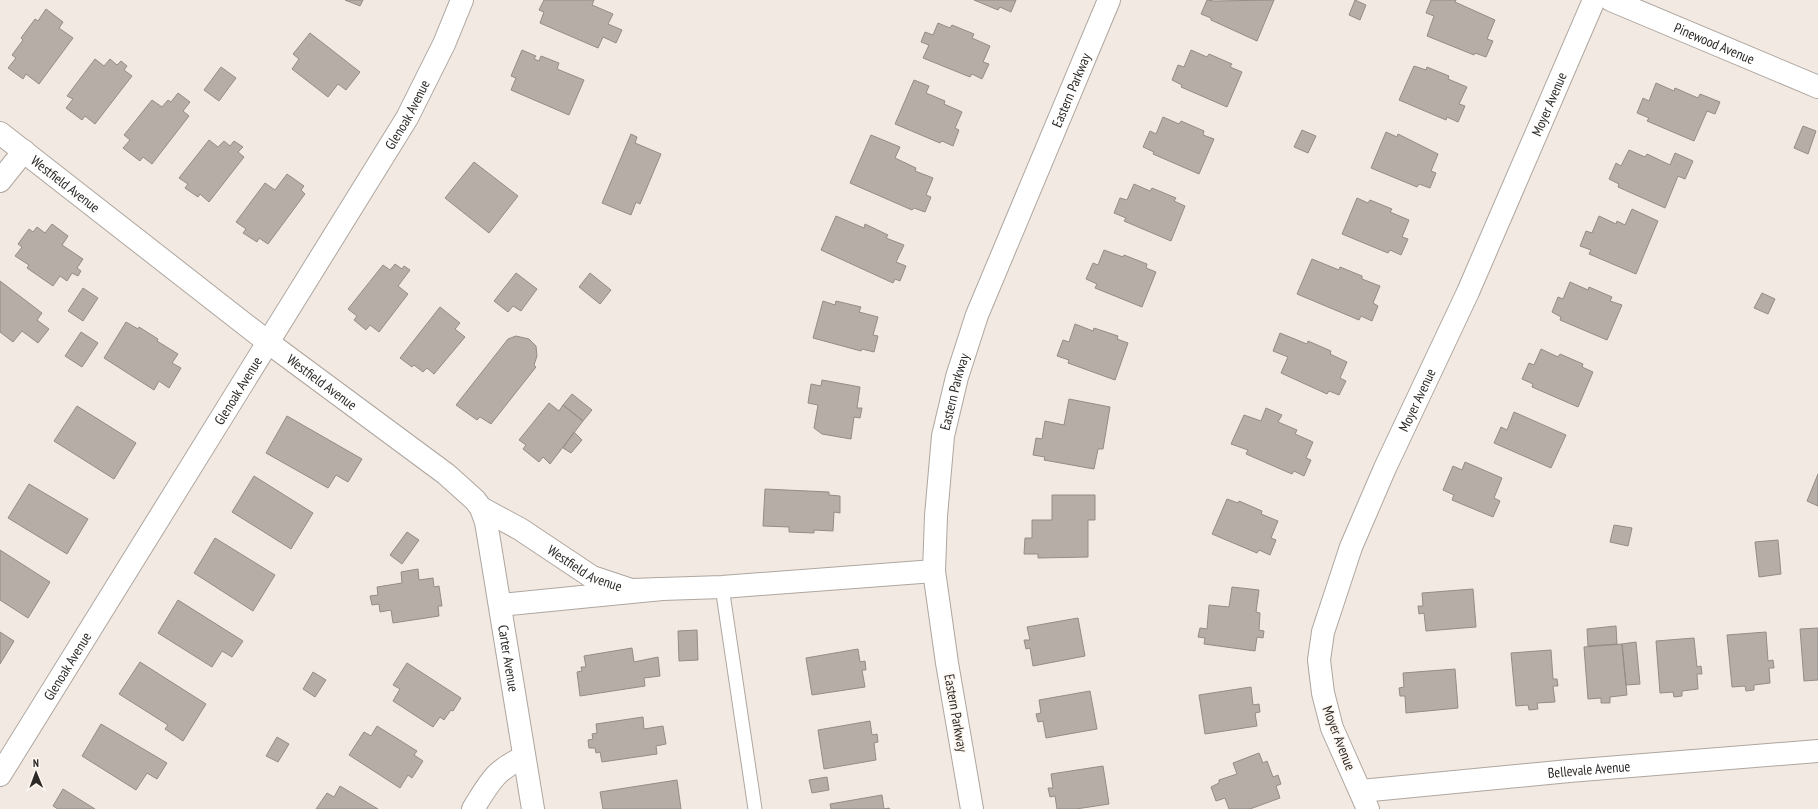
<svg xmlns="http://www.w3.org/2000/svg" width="1818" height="809" viewBox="0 0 1818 809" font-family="'PT Sans Narrow',sans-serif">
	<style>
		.building { fill: #b6ada7; stroke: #948c86 }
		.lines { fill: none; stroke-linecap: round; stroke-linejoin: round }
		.service-casing { stroke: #aea69f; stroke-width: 15 }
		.minor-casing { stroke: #aea69f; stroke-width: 24 }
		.service { stroke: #fff; stroke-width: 13 }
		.minor { stroke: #fff; stroke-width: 22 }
		.labels { text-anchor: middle; stroke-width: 3.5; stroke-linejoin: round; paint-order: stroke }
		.street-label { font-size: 14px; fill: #2c2926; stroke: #fef7f1 }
	</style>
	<rect width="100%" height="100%" fill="#f2e9e2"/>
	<path class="building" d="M 345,0 L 363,0 L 360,6 Z
		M 544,0 L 594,0 L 592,5 L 613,14 L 608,24 L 622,30 L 616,43 L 603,37 L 598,48 L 540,23 L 544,12 L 539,10 Z
		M 974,0 L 1016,0 L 1011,12 L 1000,7 L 998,10 Z
		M 1207,0 L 1214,1 L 1274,0 L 1257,41 L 1211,20 L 1211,18 L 1201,14 Z
		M 1355,0 L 1366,5 L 1360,20 L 1349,15 Z
		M 1431,0 L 1456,0 L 1455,2 L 1495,20 L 1487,39 L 1493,41 L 1486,57 L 1475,53 L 1474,55 L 1427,36 L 1434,16 L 1426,13 Z
		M 46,9 L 63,22 L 59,28 L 73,38 L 39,84 L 26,74 L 23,79 L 8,68 L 16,58 L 12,55 L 23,40 L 21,38 L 35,19 L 38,21 Z
		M 938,23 L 950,28 L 952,25 L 974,34 L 972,38 L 990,46 L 983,62 L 989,64 L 982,79 L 972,74 L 970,77 L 923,58 L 929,45 L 921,42 L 925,32 L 933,35 Z
		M 310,33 L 360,72 L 346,90 L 338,84 L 328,97 L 292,69 L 299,59 L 293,54 Z
		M 522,50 L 536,56 L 534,59 L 539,61 L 541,56 L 559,63 L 557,69 L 584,80 L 569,115 L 511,90 L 516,78 L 511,76 Z
		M 1191,50 L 1207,57 L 1209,54 L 1232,64 L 1230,67 L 1242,72 L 1227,107 L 1181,87 L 1182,85 L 1172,80 L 1178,65 L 1184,67 Z
		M 95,59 L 104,66 L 110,59 L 117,65 L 121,61 L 127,66 L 124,70 L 132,76 L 95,124 L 85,116 L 82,120 L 66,108 L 73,99 L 67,96 Z
		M 1414,66 L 1426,70 L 1427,67 L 1449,76 L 1448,79 L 1467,87 L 1459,104 L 1465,106 L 1458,122 L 1447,117 L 1446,120 L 1399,100 Z
		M 221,67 L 236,78 L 219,101 L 204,90 Z
		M 914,80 L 929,86 L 926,93 L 945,101 L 944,104 L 962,112 L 955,128 L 959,130 L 953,146 L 942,141 L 940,143 L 895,124 Z
		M 1656,83 L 1674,91 L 1675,88 L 1698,98 L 1700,94 L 1720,102 L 1715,114 L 1707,111 L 1694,141 L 1647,121 L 1649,118 L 1637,113 L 1643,98 L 1649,101 Z
		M 178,93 L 190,102 L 183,111 L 189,116 L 152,164 L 143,157 L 140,161 L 123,148 L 130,140 L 124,135 L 152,100 L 162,107 L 168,100 L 171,102 Z
		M 1163,117 L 1179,124 L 1181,121 L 1204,131 L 1203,135 L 1214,139 L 1199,174 L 1153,154 L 1154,152 L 1143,147 L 1150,131 L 1156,134 Z
		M 1803,126 L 1816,131 L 1808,154 L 1794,148 Z
		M 1302,130 L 1316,136 L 1308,153 L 1294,147 Z
		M 1386,132 L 1397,137 L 1398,134 L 1438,154 L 1431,171 L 1436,173 L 1430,188 L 1419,184 L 1417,187 L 1371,168 Z
		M 631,134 L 637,137 L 635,143 L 661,154 L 640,204 L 636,202 L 631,215 L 602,203 Z
		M 871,135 L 900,147 L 895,158 L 916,168 L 915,171 L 933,178 L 926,195 L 931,197 L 925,212 L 914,208 L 912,210 L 850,183 Z
		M 209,140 L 218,147 L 224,141 L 230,146 L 234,141 L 243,147 L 238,152 L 244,157 L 209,202 L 200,194 L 198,197 L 185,188 L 188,184 L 179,178 Z
		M 1629,150 L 1645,157 L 1647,154 L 1670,165 L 1675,153 L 1693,161 L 1685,179 L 1678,176 L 1665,208 L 1618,187 L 1619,184 L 1609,179 L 1616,163 L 1621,166 Z
		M 474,162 L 518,196 L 489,233 L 445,198 Z
		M 287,174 L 304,186 L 301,190 L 305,194 L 268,244 L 259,238 L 257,242 L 243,233 L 246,229 L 236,222 L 265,183 L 275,190 Z
		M 1134,184 L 1150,191 L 1152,188 L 1176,198 L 1174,201 L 1185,206 L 1171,241 L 1124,221 L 1126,218 L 1114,213 L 1120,198 L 1127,200 Z
		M 1357,198 L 1368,203 L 1370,200 L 1392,209 L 1390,212 L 1409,220 L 1402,237 L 1408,239 L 1401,255 L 1390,250 L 1388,253 L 1342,234 Z
		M 1632,209 L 1658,221 L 1636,274 L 1589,254 L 1591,250 L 1580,246 L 1586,231 L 1592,233 L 1599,216 L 1616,224 L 1617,221 L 1625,225 Z
		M 836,216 L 864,228 L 865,224 L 888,235 L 886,238 L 904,245 L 896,262 L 906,266 L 900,281 L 895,279 L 893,283 L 821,250 Z
		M 52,224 L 68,236 L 62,245 L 83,259 L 77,268 L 81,271 L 78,276 L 72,273 L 67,281 L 60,276 L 53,286 L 27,268 L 29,265 L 15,256 L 22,247 L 18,244 L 29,229 L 33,232 L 37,227 L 45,233 Z
		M 1104,250 L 1123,257 L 1124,255 L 1147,264 L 1146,268 L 1156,272 L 1142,307 L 1095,288 L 1097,284 L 1086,279 L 1093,263 L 1098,265 Z
		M 1312,259 L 1339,270 L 1340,267 L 1362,276 L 1362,279 L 1380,286 L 1373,303 L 1378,306 L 1372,321 L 1361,316 L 1359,320 L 1297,294 Z
		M 395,264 L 402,269 L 404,266 L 410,270 L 398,286 L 408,294 L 379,332 L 370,325 L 366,330 L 354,320 L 357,316 L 348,309 L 383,265 L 390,270 Z
		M 516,273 L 537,289 L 521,311 L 513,306 L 508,312 L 494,301 Z
		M 590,273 L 611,290 L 600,304 L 579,287 Z
		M 0,281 L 42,313 L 37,320 L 49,329 L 38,343 L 22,331 L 13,342 L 0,332 Z
		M 1570,282 L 1588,290 L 1589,287 L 1612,297 L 1610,301 L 1622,305 L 1607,340 L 1560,320 L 1561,317 L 1552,312 L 1558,297 L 1563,299 Z
		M 83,288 L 98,298 L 83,321 L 68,311 Z
		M 1762,293 L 1775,299 L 1768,314 L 1754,308 Z
		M 823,301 L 835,305 L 836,301 L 861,307 L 859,312 L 878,317 L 873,335 L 878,336 L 874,352 L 862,349 L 861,351 L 813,338 Z
		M 440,307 L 460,323 L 455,329 L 465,337 L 434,374 L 427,368 L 423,372 L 414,365 L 412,367 L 400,358 Z
		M 126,322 L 138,329 L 139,327 L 158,339 L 157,341 L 178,354 L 172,363 L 181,368 L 169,388 L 159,381 L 154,390 L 104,358 Z
		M 1075,324 L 1093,331 L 1094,328 L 1118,336 L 1117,339 L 1128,343 L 1115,380 L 1068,363 L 1069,360 L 1057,356 L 1063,340 L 1069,342 Z
		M 81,332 L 98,343 L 82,367 L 65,356 Z
		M 1280,333 L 1307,344 L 1308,341 L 1331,351 L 1330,354 L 1347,362 L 1340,378 L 1346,381 L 1339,395 L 1329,391 L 1327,394 L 1281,373 L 1288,357 L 1273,351 Z
		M 516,336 L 529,339 L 536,346 L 537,356 L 534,365 L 536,367 L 491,424 L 480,417 L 477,420 L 456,405 L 508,339 Z
		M 1541,349 L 1558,357 L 1560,354 L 1583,364 L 1582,367 L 1593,372 L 1578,407 L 1532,387 L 1533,384 L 1522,379 L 1529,363 L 1534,365 Z
		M 822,380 L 860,387 L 857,408 L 862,408 L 860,418 L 854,417 L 851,439 L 822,434 L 814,428 L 818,405 L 808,403 L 811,384 L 821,386 Z
		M 572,394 L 592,410 L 583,421 L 563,405 Z
		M 1069,399 L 1110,407 L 1103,449 L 1098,449 L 1094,469 L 1044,460 L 1045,457 L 1033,455 L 1036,438 L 1042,439 L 1045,421 L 1064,425 Z
		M 549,403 L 559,411 L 563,405 L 583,421 L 550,464 L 543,457 L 539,462 L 523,449 L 526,445 L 519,440 Z
		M 77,406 L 136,443 L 114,479 L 54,441 Z
		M 1266,408 L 1282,415 L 1278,422 L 1297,430 L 1295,434 L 1313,442 L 1306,458 L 1311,460 L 1304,476 L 1294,471 L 1292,474 L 1246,454 L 1248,450 L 1231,444 L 1244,415 L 1261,421 Z
		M 1514,412 L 1566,435 L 1551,468 L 1494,443 L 1501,427 L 1507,430 Z
		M 287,416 L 362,459 L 348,482 L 336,475 L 328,488 L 266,453 Z
		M 574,432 L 582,440 L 571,453 L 563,448 Z
		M 1465,462 L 1502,478 L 1494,498 L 1500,501 L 1493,517 L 1452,500 L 1454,495 L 1443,490 L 1453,466 L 1462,470 Z
		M 1818,474 L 1818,506 L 1807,501 Z
		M 254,476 L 313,513 L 291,549 L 232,512 Z
		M 29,484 L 88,519 L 67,554 L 8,518 Z
		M 765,489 L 829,492 L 829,495 L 840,496 L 840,513 L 834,512 L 833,531 L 814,530 L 814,533 L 789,532 L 789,527 L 763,526 Z
		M 1052,495 L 1095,495 L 1095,520 L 1088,520 L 1088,557 L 1038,558 L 1038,554 L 1024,554 L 1025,538 L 1032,538 L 1032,520 L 1052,520 Z
		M 1227,499 L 1238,503 L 1239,501 L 1262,511 L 1261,514 L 1278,521 L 1271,538 L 1276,540 L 1270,555 L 1259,550 L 1257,553 L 1212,534 Z
		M 1614,525 L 1632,528 L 1628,546 L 1610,542 Z
		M 407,532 L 419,540 L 402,564 L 390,555 Z
		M 215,538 L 275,575 L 253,611 L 194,573 Z
		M 1778,540 L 1781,574 L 1759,577 L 1755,542 Z
		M 0,550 L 50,582 L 28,618 L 0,600 Z
		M 418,569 L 419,580 L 433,578 L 434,587 L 439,586 L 442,606 L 438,606 L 439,616 L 393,623 L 391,610 L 380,612 L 379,604 L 372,605 L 370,596 L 378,595 L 377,587 L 402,583 L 401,572 Z
		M 1232,587 L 1259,590 L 1256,612 L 1260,613 L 1259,630 L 1264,631 L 1263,638 L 1257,637 L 1255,651 L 1204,644 L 1205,638 L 1198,637 L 1200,628 L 1207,629 L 1209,605 L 1229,607 Z
		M 1473,589 L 1476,627 L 1426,631 L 1424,613 L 1419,614 L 1418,606 L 1423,606 L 1422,593 Z
		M 178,600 L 243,641 L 232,657 L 222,651 L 212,667 L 158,633 Z
		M 1078,618 L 1085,656 L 1033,666 L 1030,648 L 1026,649 L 1024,640 L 1030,640 L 1027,627 Z
		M 1616,626 L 1617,644 L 1588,646 L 1587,629 Z
		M 1818,628 L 1818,680 L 1804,681 L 1800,629 Z
		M 697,630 L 698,660 L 679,661 L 678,631 Z
		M 0,632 L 14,641 L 0,664 Z
		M 1766,632 L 1768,661 L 1773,660 L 1774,668 L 1769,668 L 1770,683 L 1754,685 L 1754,690 L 1746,691 L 1745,686 L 1732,687 L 1727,635 Z
		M 1694,638 L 1697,667 L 1701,666 L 1702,674 L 1697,674 L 1698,689 L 1682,691 L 1682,696 L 1674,697 L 1673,692 L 1660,693 L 1656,641 Z
		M 1636,642 L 1640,684 L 1626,685 L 1622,644 Z
		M 1622,644 L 1627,695 L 1610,697 L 1610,703 L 1601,703 L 1601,698 L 1588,699 L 1584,647 Z
		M 632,648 L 634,662 L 658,657 L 660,676 L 644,678 L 645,686 L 580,696 L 577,672 L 582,671 L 581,667 L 586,667 L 584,656 Z
		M 858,649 L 860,662 L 865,661 L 866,670 L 862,670 L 865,687 L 812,695 L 806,658 Z
		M 1551,650 L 1553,679 L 1557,679 L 1558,686 L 1553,686 L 1555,702 L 1537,703 L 1538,709 L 1529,710 L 1528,705 L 1516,706 L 1511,653 Z
		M 140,662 L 206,704 L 183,741 L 165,729 L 168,725 L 119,694 Z
		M 407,663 L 461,698 L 453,711 L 451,710 L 444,720 L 440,717 L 433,727 L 393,701 L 400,689 L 393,685 Z
		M 1455,669 L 1458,708 L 1406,713 L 1405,696 L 1400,696 L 1399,688 L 1404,687 L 1403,673 Z
		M 313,672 L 326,680 L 315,697 L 303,689 Z
		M 1251,687 L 1253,705 L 1259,704 L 1260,712 L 1255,713 L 1257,726 L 1205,734 L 1199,695 Z
		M 1090,691 L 1097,729 L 1046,738 L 1043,721 L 1038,722 L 1036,714 L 1041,713 L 1039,700 Z
		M 643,717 L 644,729 L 663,726 L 666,744 L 656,746 L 657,754 L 602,762 L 600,752 L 596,753 L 595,748 L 589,748 L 588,740 L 593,739 L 592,734 L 597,733 L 596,724 Z
		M 870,721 L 872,735 L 877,734 L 878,742 L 874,743 L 876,760 L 824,769 L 818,730 Z
		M 101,724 L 167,763 L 157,779 L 147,773 L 136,790 L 82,756 Z
		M 377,726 L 417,751 L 414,755 L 423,761 L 412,778 L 408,775 L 400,788 L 349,755 L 364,732 L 371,736 Z
		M 277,737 L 289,744 L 278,762 L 266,756 Z
		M 1259,753 L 1263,763 L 1267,761 L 1273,777 L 1278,775 L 1281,784 L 1276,786 L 1280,798 L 1250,809 L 1229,809 L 1225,798 L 1216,801 L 1211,787 L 1219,783 L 1219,780 L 1237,774 L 1233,763 Z
		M 1103,766 L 1109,804 L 1076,809 L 1057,809 L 1055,796 L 1050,797 L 1048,788 L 1053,788 L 1051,774 Z
		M 827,777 L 829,790 L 812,793 L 809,780 Z
		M 677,780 L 681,809 L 603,809 L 600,792 Z
		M 340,786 L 378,809 L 316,809 L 327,793 L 334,797 Z
		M 63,789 L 95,809 L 58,809 L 53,806 Z
		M 882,795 L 884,809 L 889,808 L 890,809 L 831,809 L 830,804 Z"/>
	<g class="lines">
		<g class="service-casing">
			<path id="service" d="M 722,587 L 755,809"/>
		</g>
		<g class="minor-casing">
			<g id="minor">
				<path id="s1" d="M 1611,0 L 1818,87"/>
				<path id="s2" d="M 0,133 L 269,343 L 446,474 L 475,500 L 481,508 L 520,529 L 592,577 L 631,590 L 662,589"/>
				<path d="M 0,181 L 24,151"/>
				<path id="s3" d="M 481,508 L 486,522 L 490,546 L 533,809"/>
				<path d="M 500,605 L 662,589 L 722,587 L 934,571"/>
				<path id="s4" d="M 0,775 L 407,118 L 444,44 L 462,0"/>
				<path id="s5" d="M 1361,791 L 1569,771 L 1818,751"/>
				<path d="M 473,809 C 490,782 494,771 524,757"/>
				<path id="s6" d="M 972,809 L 947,663 L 934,571 L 936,516 L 943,436 L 957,377 L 977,315 L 1109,0"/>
				<path id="s7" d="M 1368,809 L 1332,728 L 1323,693 L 1319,660 L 1323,632 L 1351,547 L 1385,468 L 1468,292 L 1594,0"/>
			</g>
		</g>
		<use href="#service" class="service"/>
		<use href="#minor" class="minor"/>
	</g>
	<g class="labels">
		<g class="street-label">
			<text dy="5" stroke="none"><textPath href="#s1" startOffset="112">Pinewood Avenue</textPath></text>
			<text dy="5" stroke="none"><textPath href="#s6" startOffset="746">Eastern Parkway</textPath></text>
			<text dy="5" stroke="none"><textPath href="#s7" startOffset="761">Moyer Avenue</textPath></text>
			<text dy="5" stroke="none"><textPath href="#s4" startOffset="776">Glenoak Avenue</textPath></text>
			<text dy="5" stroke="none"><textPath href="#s2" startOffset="83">Westfield Avenue</textPath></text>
			<text dy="5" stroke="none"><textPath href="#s2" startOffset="407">Westfield Avenue</textPath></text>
			<text dy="5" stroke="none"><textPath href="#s4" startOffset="452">Glenoak Avenue</textPath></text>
			<text dy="5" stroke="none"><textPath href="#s6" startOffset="422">Eastern Parkway</textPath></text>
			<text dy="5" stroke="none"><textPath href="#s7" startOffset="437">Moyer Avenue</textPath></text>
			<text dy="5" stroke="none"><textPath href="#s2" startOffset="731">Westfield Avenue</textPath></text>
			<text dy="5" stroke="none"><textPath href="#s3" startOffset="153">Carter Avenue</textPath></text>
			<text dy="5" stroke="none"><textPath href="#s4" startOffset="128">Glenoak Avenue</textPath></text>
			<text transform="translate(956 713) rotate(80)" y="5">Eastern Parkway</text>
			<text transform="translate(1339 738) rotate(69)" y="5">Moyer Avenue</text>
			<text dy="5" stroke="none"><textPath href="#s5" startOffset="229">Bellevale Avenue</textPath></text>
		</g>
	</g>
	<g transform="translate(36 773) rotate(359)" stroke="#fef7f1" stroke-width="3" paint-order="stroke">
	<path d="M0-3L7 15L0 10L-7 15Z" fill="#2c2926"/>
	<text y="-6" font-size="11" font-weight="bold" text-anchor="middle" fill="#2c2926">N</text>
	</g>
</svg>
